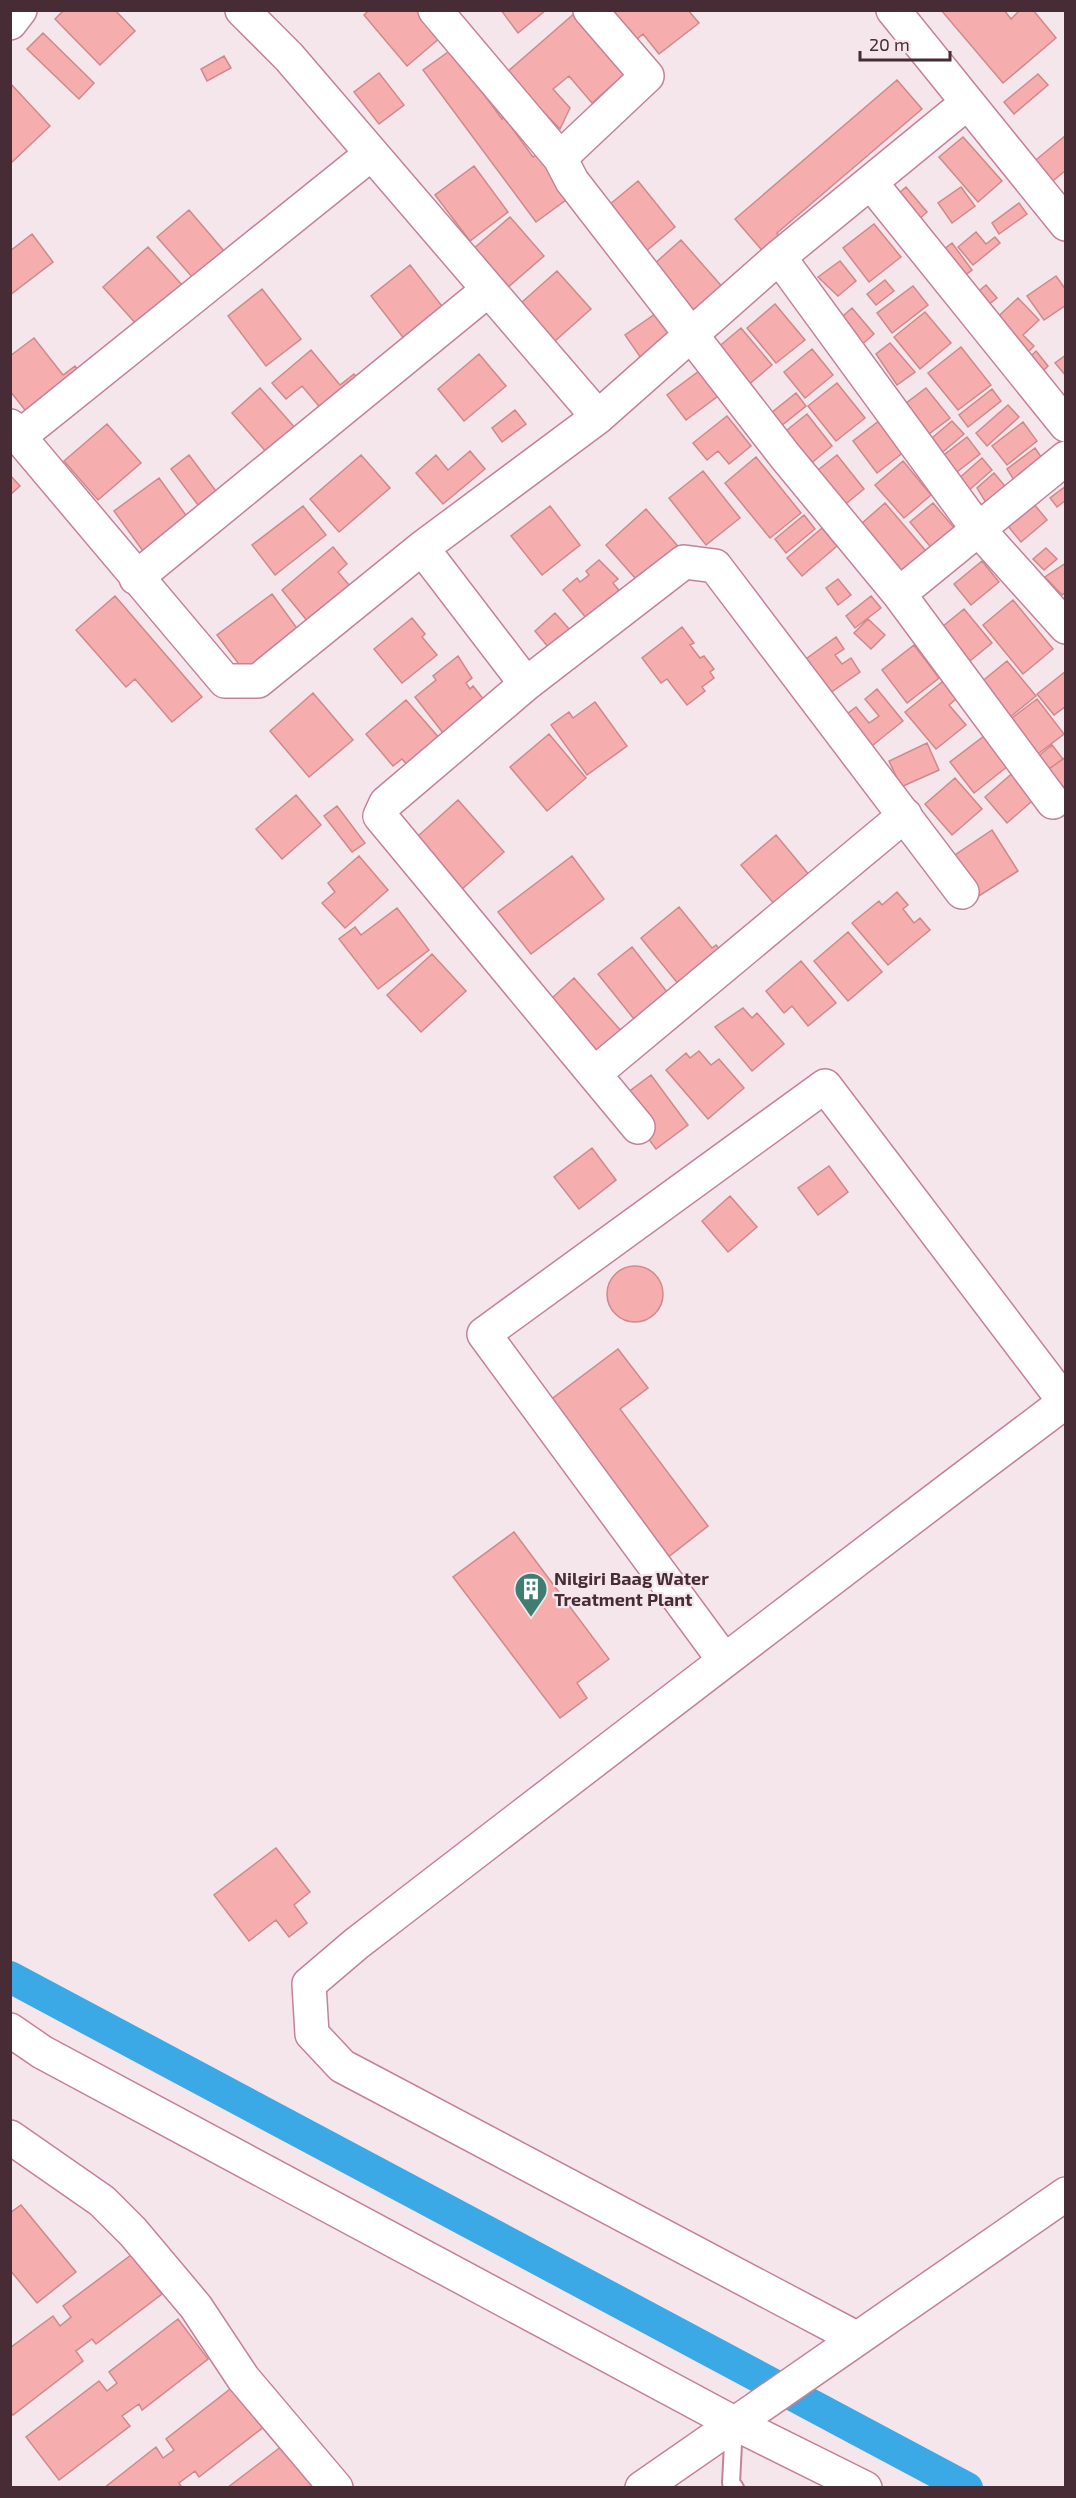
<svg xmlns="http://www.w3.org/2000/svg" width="1076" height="2498" viewBox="0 0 1076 2498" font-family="'Exo 2',sans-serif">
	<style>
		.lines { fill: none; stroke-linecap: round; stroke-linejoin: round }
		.canal { stroke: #3aa9e6; stroke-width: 32 }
		.building { fill: #f6adae; stroke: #cf898b; stroke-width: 1.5 }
		.service-casing { stroke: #c48299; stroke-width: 20 }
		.minor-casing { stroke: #c48299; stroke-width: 36 }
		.tertiary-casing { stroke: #c48299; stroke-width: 36 }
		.service { stroke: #fff; stroke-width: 16 }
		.minor { stroke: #fff; stroke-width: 33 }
		.tertiary { stroke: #fff; stroke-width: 33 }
		.labels { text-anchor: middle; stroke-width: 4.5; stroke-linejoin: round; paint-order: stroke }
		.poi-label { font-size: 18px; font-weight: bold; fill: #472b35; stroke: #f5e6eb; text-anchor: start }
	</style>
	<rect width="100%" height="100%" fill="#f5e6eb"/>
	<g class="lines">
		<path class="canal" d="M 10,1977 L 967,2488"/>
	</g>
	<path class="building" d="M 64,10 L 115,10 L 135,31 L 100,65 L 55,19 Z
		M 369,10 L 416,10 L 440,38 L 407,66 L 364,15 Z
		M 501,10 L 546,10 L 518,33 Z
		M 605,10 L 688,10 L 699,23 L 659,54 L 643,34 L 631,44 Z
		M 941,10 L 1004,10 L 1011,19 L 1020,10 L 1033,10 L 1056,38 L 1003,83 Z
		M 576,12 L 628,71 L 592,103 L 569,76 L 553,89 L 570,108 L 560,129 L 506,73 Z
		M 43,33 L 94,83 L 79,99 L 27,49 Z
		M 451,50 L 502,119 L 504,117 L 533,157 L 537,154 L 570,197 L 536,222 L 423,70 Z
		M 224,56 L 231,68 L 207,81 L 201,69 Z
		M 379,73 L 404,105 L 379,124 L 354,92 Z
		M 1038,74 L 1048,85 L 1014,114 L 1004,102 Z
		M 897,80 L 922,109 L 777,233 L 784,241 L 766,255 L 735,219 Z
		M 10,83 L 50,126 L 11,163 L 10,163 Z
		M 1066,135 L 1066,170 L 1048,185 L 1031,164 Z
		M 963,137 L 1002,181 L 978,202 L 939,157 Z
		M 474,166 L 508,212 L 470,241 L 435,195 Z
		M 638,181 L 675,227 L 645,252 L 603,210 Z
		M 906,187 L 927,212 L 912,225 L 891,200 Z
		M 961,187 L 975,206 L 952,223 L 938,203 Z
		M 1019,203 L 1027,214 L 999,234 L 992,223 Z
		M 189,210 L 224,251 L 193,278 L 157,237 Z
		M 510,217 L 544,256 L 506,289 L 472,250 Z
		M 874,224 L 901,257 L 869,282 L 843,248 Z
		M 976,232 L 986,244 L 995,237 L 1000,243 L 973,265 L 958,247 Z
		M 32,234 L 53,262 L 10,295 L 10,251 Z
		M 681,240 L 732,298 L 703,322 L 653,265 Z
		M 952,243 L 972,270 L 955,283 L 935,256 Z
		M 148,247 L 182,285 L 137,325 L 103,287 Z
		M 840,261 L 856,281 L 838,296 L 818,277 Z
		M 410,265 L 445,310 L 405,340 L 371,296 Z
		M 557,271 L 591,309 L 555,341 L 521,303 Z
		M 1056,276 L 1066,290 L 1066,305 L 1044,320 L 1027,296 Z
		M 885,280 L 894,291 L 876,305 L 867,294 Z
		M 986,285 L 997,298 L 978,313 L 968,300 Z
		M 913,286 L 928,305 L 892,333 L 877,313 Z
		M 262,289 L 301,339 L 266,366 L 228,316 Z
		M 1018,298 L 1039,320 L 1023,335 L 1034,346 L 1022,358 L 990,324 Z
		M 775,304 L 805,340 L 776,363 L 747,328 Z
		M 852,308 L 874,334 L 859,347 L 837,321 Z
		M 925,312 L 951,343 L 920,369 L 894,337 Z
		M 655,314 L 671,337 L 641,358 L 625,335 Z
		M 741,328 L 772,365 L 741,391 L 710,354 Z
		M 34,338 L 63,375 L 75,366 L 81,374 L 29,415 L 10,391 L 10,356 Z
		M 890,343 L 915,372 L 897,385 L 876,354 Z
		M 961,347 L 991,385 L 958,410 L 928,373 Z
		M 812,349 L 833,375 L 805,398 L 784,372 Z
		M 311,350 L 340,385 L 354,374 L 364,386 L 328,417 L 302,386 L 286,399 L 272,383 Z
		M 1036,351 L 1048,366 L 1039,375 L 1025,362 Z
		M 479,354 L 506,386 L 464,421 L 438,389 Z
		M 1066,355 L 1066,376 L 1055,363 Z
		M 703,368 L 722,393 L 686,420 L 667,395 Z
		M 837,383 L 865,418 L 836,441 L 808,406 Z
		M 260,388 L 296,429 L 268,454 L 232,413 Z
		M 926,388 L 950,418 L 921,440 L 897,410 Z
		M 992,389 L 1001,401 L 968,427 L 959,415 Z
		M 796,393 L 806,406 L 771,434 L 761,421 Z
		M 1008,405 L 1019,417 L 987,446 L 976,433 Z
		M 515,410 L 526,424 L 502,442 L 492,428 Z
		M 807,414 L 832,446 L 803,470 L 777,438 Z
		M 727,416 L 751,446 L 729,464 L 718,451 L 707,460 L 693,443 Z
		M 884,417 L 909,448 L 877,473 L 853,441 Z
		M 952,421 L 964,434 L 938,456 L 926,443 Z
		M 1023,422 L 1037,441 L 1007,465 L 992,446 Z
		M 107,424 L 141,463 L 98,500 L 64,461 Z
		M 967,437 L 980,454 L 953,475 L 940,458 Z
		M 1035,448 L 1046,464 L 1017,485 L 1007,469 Z
		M 470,451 L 485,469 L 443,504 L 416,473 L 436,455 L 448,470 Z
		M 189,455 L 216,491 L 198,505 L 171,469 Z
		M 361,455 L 390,488 L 339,532 L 310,499 Z
		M 837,455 L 864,489 L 837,511 L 809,477 Z
		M 756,457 L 801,513 L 770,538 L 725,483 Z
		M 982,458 L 992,470 L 967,492 L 957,480 Z
		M 903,461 L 931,495 L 904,518 L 875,485 Z
		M 703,471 L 740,518 L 706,545 L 669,498 Z
		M 994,473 L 1009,491 L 988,506 L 977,488 Z
		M 10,475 L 20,486 L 10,495 Z
		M 159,478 L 193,525 L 148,558 L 114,511 Z
		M 1066,486 L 1066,500 L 1057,507 L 1050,498 Z
		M 1029,498 L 1047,520 L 1021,542 L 1003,520 Z
		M 885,503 L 931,557 L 898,584 L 853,531 Z
		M 933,503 L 956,530 L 933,550 L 910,522 Z
		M 303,506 L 326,535 L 275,575 L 252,545 Z
		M 550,506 L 580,545 L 542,575 L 511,536 Z
		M 646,509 L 682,551 L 642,586 L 606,545 Z
		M 804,515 L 815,529 L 786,553 L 775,539 Z
		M 822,528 L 837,546 L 802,576 L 787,558 Z
		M 333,547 L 347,564 L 338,572 L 355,592 L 313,628 L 282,590 Z
		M 1046,548 L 1057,559 L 1044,570 L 1033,559 Z
		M 599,560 L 618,579 L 613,583 L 625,598 L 592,625 L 563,590 L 577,578 L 580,582 L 589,575 L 586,571 Z
		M 982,561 L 999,582 L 971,605 L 954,584 Z
		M 1066,563 L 1066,592 L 1062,595 L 1045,577 Z
		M 838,579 L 851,595 L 838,605 L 826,588 Z
		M 272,594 L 299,631 L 244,671 L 217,635 Z
		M 115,596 L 202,697 L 172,722 L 135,679 L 126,687 L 76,630 Z
		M 871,596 L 881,608 L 855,628 L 846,616 Z
		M 1013,600 L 1053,649 L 1023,674 L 983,625 Z
		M 964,609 L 992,643 L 965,665 L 937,631 Z
		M 555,613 L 570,630 L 549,648 L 535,631 Z
		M 412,618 L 425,634 L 422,637 L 437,655 L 402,683 L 374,649 Z
		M 868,619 L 885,635 L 871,649 L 854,633 Z
		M 682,627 L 694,643 L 690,645 L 700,658 L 704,656 L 714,669 L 710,672 L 714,678 L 702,687 L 705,691 L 687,705 L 667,679 L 661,683 L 642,658 Z
		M 836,637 L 844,649 L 835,655 L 842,664 L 851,658 L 860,672 L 820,700 L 795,667 Z
		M 914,645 L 939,678 L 907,703 L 882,670 Z
		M 458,656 L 472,678 L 466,683 L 470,689 L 473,686 L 484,700 L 447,738 L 415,697 L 436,680 L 433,676 Z
		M 1007,661 L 1036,696 L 1004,722 L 975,687 Z
		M 1066,671 L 1066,706 L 1054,715 L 1037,694 Z
		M 947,678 L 961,695 L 949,705 L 966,725 L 936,749 L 905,712 Z
		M 877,689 L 903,721 L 863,753 L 838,721 L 856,707 L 869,723 L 879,716 L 865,699 Z
		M 313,693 L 353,740 L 309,777 L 270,731 Z
		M 1037,699 L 1064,734 L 1035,756 L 1008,721 Z
		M 406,700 L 441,740 L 409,767 L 402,759 L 393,766 L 366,734 Z
		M 595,702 L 627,746 L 587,775 L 551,725 L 569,712 L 573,718 Z
		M 549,734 L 586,778 L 547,811 L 510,767 Z
		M 984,736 L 1008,766 L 974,793 L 950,762 Z
		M 927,743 L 939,770 L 901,787 L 889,761 Z
		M 1052,745 L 1063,759 L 1046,771 L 1036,758 Z
		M 1066,757 L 1066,795 L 1046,771 Z
		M 1016,770 L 1039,795 L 1007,823 L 985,797 Z
		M 955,778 L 982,809 L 952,835 L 925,804 Z
		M 296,795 L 321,825 L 282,859 L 256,829 Z
		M 458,800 L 504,852 L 462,889 L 417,837 Z
		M 337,806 L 365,843 L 352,852 L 324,816 Z
		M 992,830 L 1018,871 L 971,901 L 946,861 Z
		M 776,835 L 810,876 L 775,905 L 741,865 Z
		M 359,856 L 388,890 L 345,928 L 322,903 L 335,892 L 328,883 Z
		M 572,856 L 604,899 L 531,954 L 498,912 Z
		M 897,892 L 908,905 L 903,909 L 914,923 L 920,918 L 930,930 L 888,965 L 852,923 L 879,901 L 882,905 Z
		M 679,907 L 712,948 L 716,945 L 726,957 L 684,991 L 641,938 Z
		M 397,908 L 429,950 L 378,989 L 339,939 L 355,927 L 361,935 Z
		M 848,932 L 882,972 L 848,1001 L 814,961 Z
		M 632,947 L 667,992 L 634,1019 L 598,974 Z
		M 432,954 L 466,991 L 421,1032 L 387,995 Z
		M 801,961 L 836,1003 L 808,1026 L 792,1006 L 784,1013 L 766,991 Z
		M 574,978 L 623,1033 L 591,1062 L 542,1007 Z
		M 743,1008 L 752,1018 L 757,1013 L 784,1044 L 752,1071 L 715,1027 Z
		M 699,1051 L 711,1065 L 719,1059 L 744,1088 L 708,1119 L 666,1070 L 686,1053 L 690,1058 Z
		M 651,1075 L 688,1125 L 656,1149 L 619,1099 Z
		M 592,1148 L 616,1180 L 579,1209 L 554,1177 Z
		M 829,1166 L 848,1192 L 818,1215 L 798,1188 Z
		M 730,1196 L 757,1227 L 728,1252 L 702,1221 Z
		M607 1294a28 28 0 1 1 56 0a28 28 0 1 1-56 0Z
		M 618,1349 L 648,1388 L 620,1409 L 708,1526 L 667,1558 L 549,1401 Z
		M 514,1532 L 609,1659 L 577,1683 L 587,1698 L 560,1718 L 453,1577 Z
		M 276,1848 L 310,1892 L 294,1905 L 307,1923 L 289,1937 L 276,1920 L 249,1941 L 214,1895 Z
		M 21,2205 L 76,2272 L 37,2303 L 10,2270 L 10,2213 Z
		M 131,2255 L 162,2294 L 96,2344 L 92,2339 L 76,2351 L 83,2361 L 13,2415 L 10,2412 L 10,2348 L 53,2316 L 60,2326 L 71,2317 L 63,2306 Z
		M 178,2319 L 208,2359 L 142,2410 L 139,2404 L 122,2416 L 130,2426 L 59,2480 L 26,2437 L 99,2381 L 107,2391 L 117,2383 L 109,2372 Z
		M 234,2386 L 265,2426 L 199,2477 L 195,2471 L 179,2483 L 182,2488 L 104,2488 L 156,2447 L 163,2458 L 174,2450 L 166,2439 Z
		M 286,2443 L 316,2483 L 310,2488 L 227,2488 Z"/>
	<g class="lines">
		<g class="service-casing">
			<path id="service" d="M 734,2424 L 731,2483 L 735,2488"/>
		</g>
		<g class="minor-casing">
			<path id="minor" d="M 242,10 L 289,57 L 598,417
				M 435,10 L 560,158 L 572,181 L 785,456 L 899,594 L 1053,802
				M 893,10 L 1066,224
				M 10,23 L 20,10
				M 560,158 L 647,76 L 590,10
				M 871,183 L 1066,425
				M 779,257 L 977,528 L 1066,627
				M 10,426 L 225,681 L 258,681 L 422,548 L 598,417 L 779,257 L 967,103
				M 19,437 L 371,154
				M 422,548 L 526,684 L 684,562 L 715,566 L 962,892
				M 136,578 L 488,290
				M 899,594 L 1066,458
				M 526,684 L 386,803 L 380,816 L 594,1074 L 905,815
				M 594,1074 L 638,1127
				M 724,1660 L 484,1334 L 825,1086 L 1065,1402 C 827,1581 592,1762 356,1944 L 309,1984 L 312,2034 L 342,2066 L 856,2338
				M 10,2137 L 102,2201 L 133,2232 L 196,2307 L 243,2378 L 336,2488"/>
		</g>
		<g class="tertiary-casing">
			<path id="tertiary" d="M 10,2030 L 42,2052 L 734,2423 L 865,2488
				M 642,2488 L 1066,2194"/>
		</g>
		<use href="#service" class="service"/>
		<use href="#minor" class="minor"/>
		<use href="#tertiary" class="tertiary"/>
	</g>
	<defs>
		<g id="building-pin" transform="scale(1.725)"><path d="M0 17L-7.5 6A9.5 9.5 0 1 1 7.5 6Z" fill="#3c7f71" stroke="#f5e6eb"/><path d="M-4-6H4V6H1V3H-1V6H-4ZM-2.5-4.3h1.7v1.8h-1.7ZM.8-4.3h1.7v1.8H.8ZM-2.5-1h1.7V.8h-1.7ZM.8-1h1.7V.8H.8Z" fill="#fff"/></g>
	</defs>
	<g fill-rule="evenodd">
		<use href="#building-pin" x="531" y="1589"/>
	</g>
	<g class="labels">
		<g class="poi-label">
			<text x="554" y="1585">Nilgiri Baag Water<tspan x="554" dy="21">Treatment Plant</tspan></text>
		</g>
	</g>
	<rect width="1076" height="2498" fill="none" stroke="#472b35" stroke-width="24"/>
	<path d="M860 51v9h90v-9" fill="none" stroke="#472b35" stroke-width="3"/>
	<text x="869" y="51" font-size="18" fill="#472b35" stroke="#f5e6eb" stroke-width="4.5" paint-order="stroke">20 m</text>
</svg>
